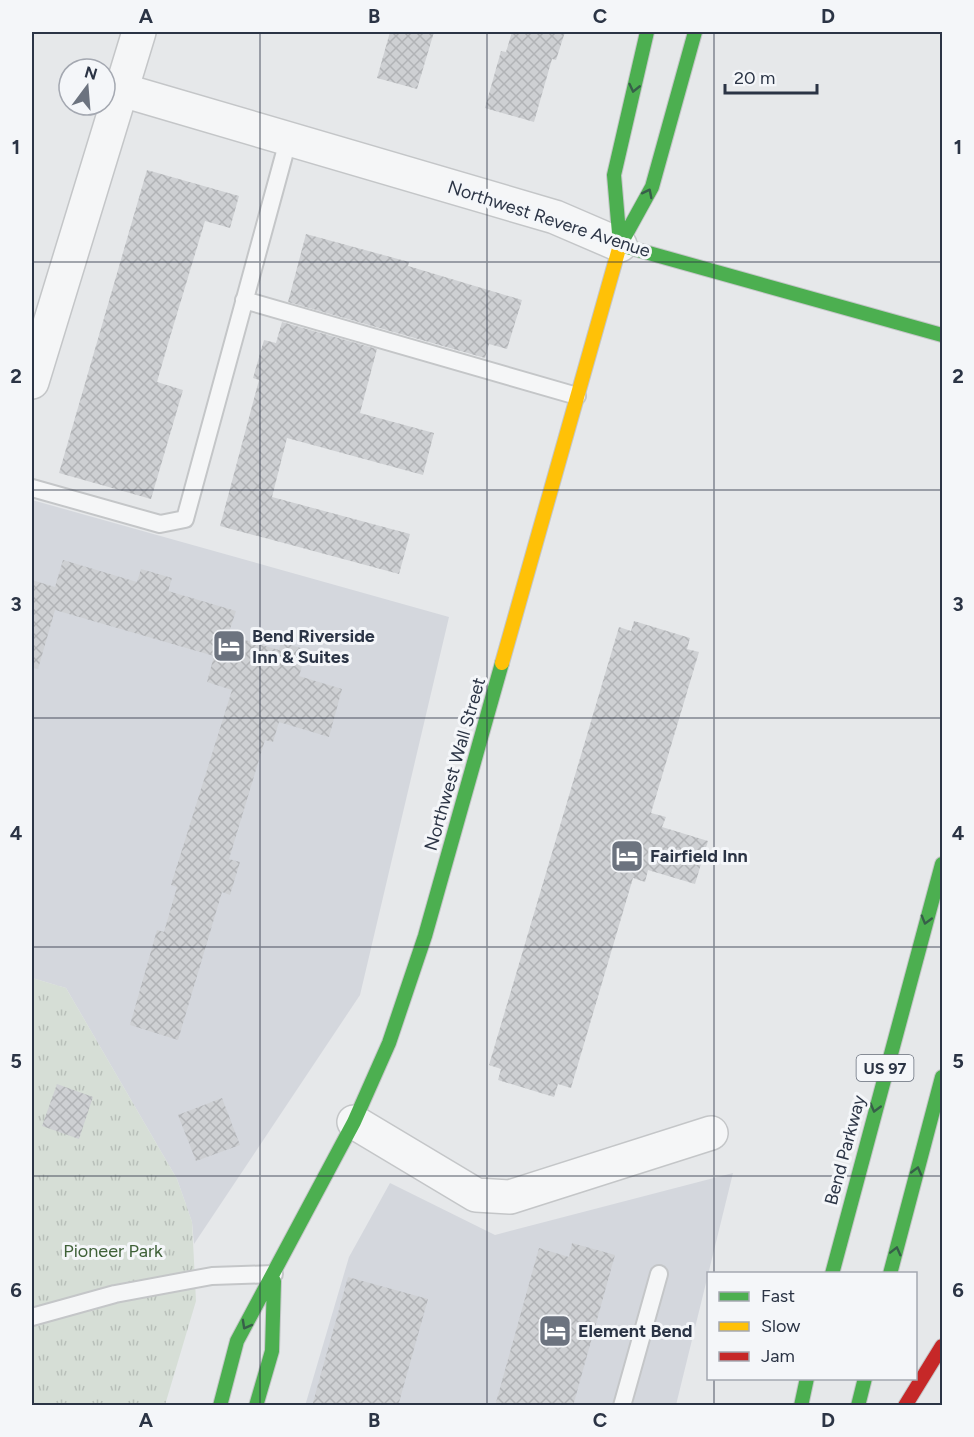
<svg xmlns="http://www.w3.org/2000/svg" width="974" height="1437" viewBox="0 0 974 1437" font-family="Figtree,sans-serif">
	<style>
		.built { fill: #d4d7dd }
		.park { fill: url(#park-tufts) }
		.building { fill: url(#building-cross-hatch) }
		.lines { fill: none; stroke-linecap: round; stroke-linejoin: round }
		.lane-casing { stroke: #c4c6c8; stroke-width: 20 }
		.street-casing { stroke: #c4c6c8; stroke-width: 36 }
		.fast-casing { stroke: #c4c6c8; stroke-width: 16 }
		.slow-casing { stroke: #c4c6c8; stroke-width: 16 }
		.jam-casing { stroke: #c4c6c8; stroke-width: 16 }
		.lane { stroke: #f5f6f7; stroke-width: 16 }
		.street { stroke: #f5f6f7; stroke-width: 33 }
		.fast { stroke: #4caf50; stroke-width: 14 }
		.slow { stroke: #ffc107; stroke-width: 14 }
		.jam { stroke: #c62828; stroke-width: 14 }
		.oneway { stroke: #375f49 }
		.grid { fill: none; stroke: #2b3445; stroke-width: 1.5; stroke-opacity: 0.55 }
		.labels { text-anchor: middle; stroke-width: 6; stroke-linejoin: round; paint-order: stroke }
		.shield { fill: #f4f6f9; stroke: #676e7b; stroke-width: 1.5 }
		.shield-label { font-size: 16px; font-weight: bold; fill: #2b3445 }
		.street-label { font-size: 18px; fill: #2b3445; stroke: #f4f6f9 }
		.poi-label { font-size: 18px; font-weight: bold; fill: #2b3445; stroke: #f4f6f9; text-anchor: start }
		.park-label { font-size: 18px; fill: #3f6138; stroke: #f4f6f9 }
		.neatline { fill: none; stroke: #2b3445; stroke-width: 2 }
		.grid-label { font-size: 20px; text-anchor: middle; font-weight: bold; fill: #2b3445 }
	</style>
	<defs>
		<pattern id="park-tufts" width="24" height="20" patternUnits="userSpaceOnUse" patternTransform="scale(1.5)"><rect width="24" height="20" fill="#d6ded6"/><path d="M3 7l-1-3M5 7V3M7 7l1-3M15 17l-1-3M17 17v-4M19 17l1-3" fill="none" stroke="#b8bfb9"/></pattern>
		<pattern id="building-cross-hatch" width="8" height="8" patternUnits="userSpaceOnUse" patternTransform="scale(1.5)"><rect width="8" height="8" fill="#ced0d3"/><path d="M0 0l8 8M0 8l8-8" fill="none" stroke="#b1b3b6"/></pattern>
	</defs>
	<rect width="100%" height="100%" fill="#e6e8ea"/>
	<path class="built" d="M 32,500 L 449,617 L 360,995 L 194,1244 L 192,1222 L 177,1179 L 66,988 L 32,978 Z
		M 733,1173 L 676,1405 L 305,1406 L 349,1257 L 390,1183 L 495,1235 Z"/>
	<path class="park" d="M 32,978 L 66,988 L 177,1179 L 192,1222 L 196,1301 L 165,1405 L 32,1405 Z"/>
	<path class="building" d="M 390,32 L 434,32 L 417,89 L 377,78 Z
		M 512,32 L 565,32 L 556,60 L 552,59 L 534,122 L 485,108 L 501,51 L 506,52 Z
		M 147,170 L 239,196 L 230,228 L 205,221 L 170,337 L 157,382 L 183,390 L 151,499 L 59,473 Z
		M 306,234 L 409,262 L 408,266 L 522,300 L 507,349 L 489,344 L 485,358 L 288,302 Z
		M 282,322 L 377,349 L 360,413 L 434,433 L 423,475 L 287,438 L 272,497 L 410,534 L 399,574 L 220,526 L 259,380 L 253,378 L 264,340 L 276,343 Z
		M 63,560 L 137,582 L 141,569 L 172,578 L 168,591 L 236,611 L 228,635 L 279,650 L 281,642 L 307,650 L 299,676 L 342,689 L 329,737 L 279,722 L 273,742 L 265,740 L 229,859 L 240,862 L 230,895 L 222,892 L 178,1040 L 130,1025 L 157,930 L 164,932 L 177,887 L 171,885 L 232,690 L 207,682 L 214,656 L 55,610 L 38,669 L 32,668 L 32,580 L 55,587 Z
		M 634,621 L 690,638 L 687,649 L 699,652 L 651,813 L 666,817 L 662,827 L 708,841 L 695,884 L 648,870 L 645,882 L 633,878 L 571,1088 L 558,1084 L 554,1097 L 498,1080 L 501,1069 L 489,1065 L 619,627 L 631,631 Z
		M 57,1084 L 93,1097 L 79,1139 L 42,1126 Z
		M 222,1098 L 240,1145 L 196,1161 L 178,1115 Z
		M 572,1243 L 615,1255 L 573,1406 L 495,1406 L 539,1248 L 569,1257 Z
		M 348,1277 L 428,1299 L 398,1406 L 312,1406 Z"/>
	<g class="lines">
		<g class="lane-casing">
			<path id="lane" d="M 244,300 L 577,396
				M 32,488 L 160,524 L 185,519 L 289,137
				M 32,1317 L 115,1294 L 212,1276 L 274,1274
				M 622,1406 L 659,1274"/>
		</g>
		<g class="street-casing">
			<path id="street" d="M 122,90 L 555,217 L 620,245
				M 32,382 L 139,32
				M 354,1122 L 476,1195 L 510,1197 L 711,1133"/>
		</g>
		<g class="fast-casing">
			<path id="fast" d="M 620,245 L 942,335
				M 620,245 L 652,187 L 695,32
				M 620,245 L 614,175 L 647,32
				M 832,1274 L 942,864
				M 890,1274 L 942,1077
				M 220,1406 L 237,1341 L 354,1122 L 389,1043 L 425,936 L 502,663
				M 256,1406 L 272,1351 L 274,1281
				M 801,1406 L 807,1378
				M 858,1406 L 865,1378"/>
		</g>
		<g class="slow-casing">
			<path id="slow" d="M 502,663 L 620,245"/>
		</g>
		<g class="jam-casing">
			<path id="jam" d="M 905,1406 L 942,1346"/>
		</g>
		<use href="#lane" class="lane"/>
		<use href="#street" class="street"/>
		<use href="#fast" class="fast"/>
		<use href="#slow" class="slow"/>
		<use href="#jam" class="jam"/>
	</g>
	<defs><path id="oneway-chevron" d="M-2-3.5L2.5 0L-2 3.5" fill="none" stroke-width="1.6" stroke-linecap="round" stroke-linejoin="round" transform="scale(1.5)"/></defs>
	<g class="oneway">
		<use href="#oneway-chevron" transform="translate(634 88) rotate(103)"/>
		<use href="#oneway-chevron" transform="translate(648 193) rotate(-63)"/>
		<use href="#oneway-chevron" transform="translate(926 920) rotate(106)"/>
		<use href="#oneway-chevron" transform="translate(875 1108) rotate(105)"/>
		<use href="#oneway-chevron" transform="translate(917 1171) rotate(-75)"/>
		<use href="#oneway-chevron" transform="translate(896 1251) rotate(-76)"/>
		<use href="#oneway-chevron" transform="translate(246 1325) rotate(119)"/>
	</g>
	<path class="grid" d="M 260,32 L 260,1406M 487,32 L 487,1406M 714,32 L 714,1274M 32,262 L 942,262M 32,490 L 942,490M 32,718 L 942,718M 32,947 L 942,947M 32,1176 L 942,1176M 714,1378 L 714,1406"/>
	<defs>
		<g id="hotel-square" transform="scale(1.725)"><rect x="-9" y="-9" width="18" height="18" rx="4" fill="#6c737f" stroke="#f4f6f9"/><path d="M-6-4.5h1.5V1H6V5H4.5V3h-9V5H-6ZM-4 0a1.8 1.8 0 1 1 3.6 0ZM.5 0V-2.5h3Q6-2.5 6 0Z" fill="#fff"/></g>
	</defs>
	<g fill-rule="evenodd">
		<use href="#hotel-square" x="229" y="646"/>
		<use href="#hotel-square" x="627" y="856"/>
		<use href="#hotel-square" x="555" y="1331"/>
	</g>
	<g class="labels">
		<rect class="shield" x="856.5" y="1055" width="57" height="26" rx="4.5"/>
		<g class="shield-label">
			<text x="885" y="1074">US 97</text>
		</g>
		<g class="street-label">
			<text transform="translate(549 219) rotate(18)" y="6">Northwest Revere Avenue</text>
			<text transform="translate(455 764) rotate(-74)" y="6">Northwest Wall Street</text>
			<text transform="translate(845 1150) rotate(-75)" y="6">Bend Parkway</text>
		</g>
		<g class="poi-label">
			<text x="252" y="642">Bend Riverside<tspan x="252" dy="21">Inn &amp; Suites</tspan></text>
			<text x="650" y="862">Fairfield Inn</text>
			<text x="578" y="1337">Element Bend</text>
		</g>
		<g class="park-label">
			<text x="113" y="1257">Pioneer Park</text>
		</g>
	</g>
	<rect width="974" height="1437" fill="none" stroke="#f4f6f9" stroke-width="66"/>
	<rect x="707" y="1272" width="210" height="108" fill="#f4f6f9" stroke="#a4a8b1" stroke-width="1.5"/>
	<rect x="719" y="1292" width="30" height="9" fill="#4caf50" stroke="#a4a8b1" stroke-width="1.5"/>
	<text x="761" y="1302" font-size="18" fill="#2b3445">Fast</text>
	<rect x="719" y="1322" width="30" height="9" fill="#ffc107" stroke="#a4a8b1" stroke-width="1.5"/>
	<text x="761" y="1332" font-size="18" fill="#2b3445">Slow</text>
	<rect x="719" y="1352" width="30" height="9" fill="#c62828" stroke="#a4a8b1" stroke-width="1.5"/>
	<text x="761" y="1362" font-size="18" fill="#2b3445">Jam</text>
	<g transform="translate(87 87) rotate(16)"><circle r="28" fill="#f4f6f9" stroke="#a4a8b1" stroke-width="1.5"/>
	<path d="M0-4.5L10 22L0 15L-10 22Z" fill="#6c737f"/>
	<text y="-9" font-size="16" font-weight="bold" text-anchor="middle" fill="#2b3445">N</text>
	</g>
	<path d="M725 84v9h92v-9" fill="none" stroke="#2b3445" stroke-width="3"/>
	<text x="734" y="84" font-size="18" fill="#2b3445" stroke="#f4f6f9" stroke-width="4.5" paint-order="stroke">20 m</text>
	<rect x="33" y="33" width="908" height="1371" class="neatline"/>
	<g class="grid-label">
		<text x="146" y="23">A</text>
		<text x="374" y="23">B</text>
		<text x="600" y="23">C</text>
		<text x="828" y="23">D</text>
		<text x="16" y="154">1</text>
		<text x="958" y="154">1</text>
		<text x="16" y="383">2</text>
		<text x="958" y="383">2</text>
		<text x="16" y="611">3</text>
		<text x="958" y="611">3</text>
		<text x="16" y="840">4</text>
		<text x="958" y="840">4</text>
		<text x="16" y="1068">5</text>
		<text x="958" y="1068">5</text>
		<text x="16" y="1297">6</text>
		<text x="958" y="1297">6</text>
		<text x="146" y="1427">A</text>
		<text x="374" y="1427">B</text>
		<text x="600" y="1427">C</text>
		<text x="828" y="1427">D</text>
	</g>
</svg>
